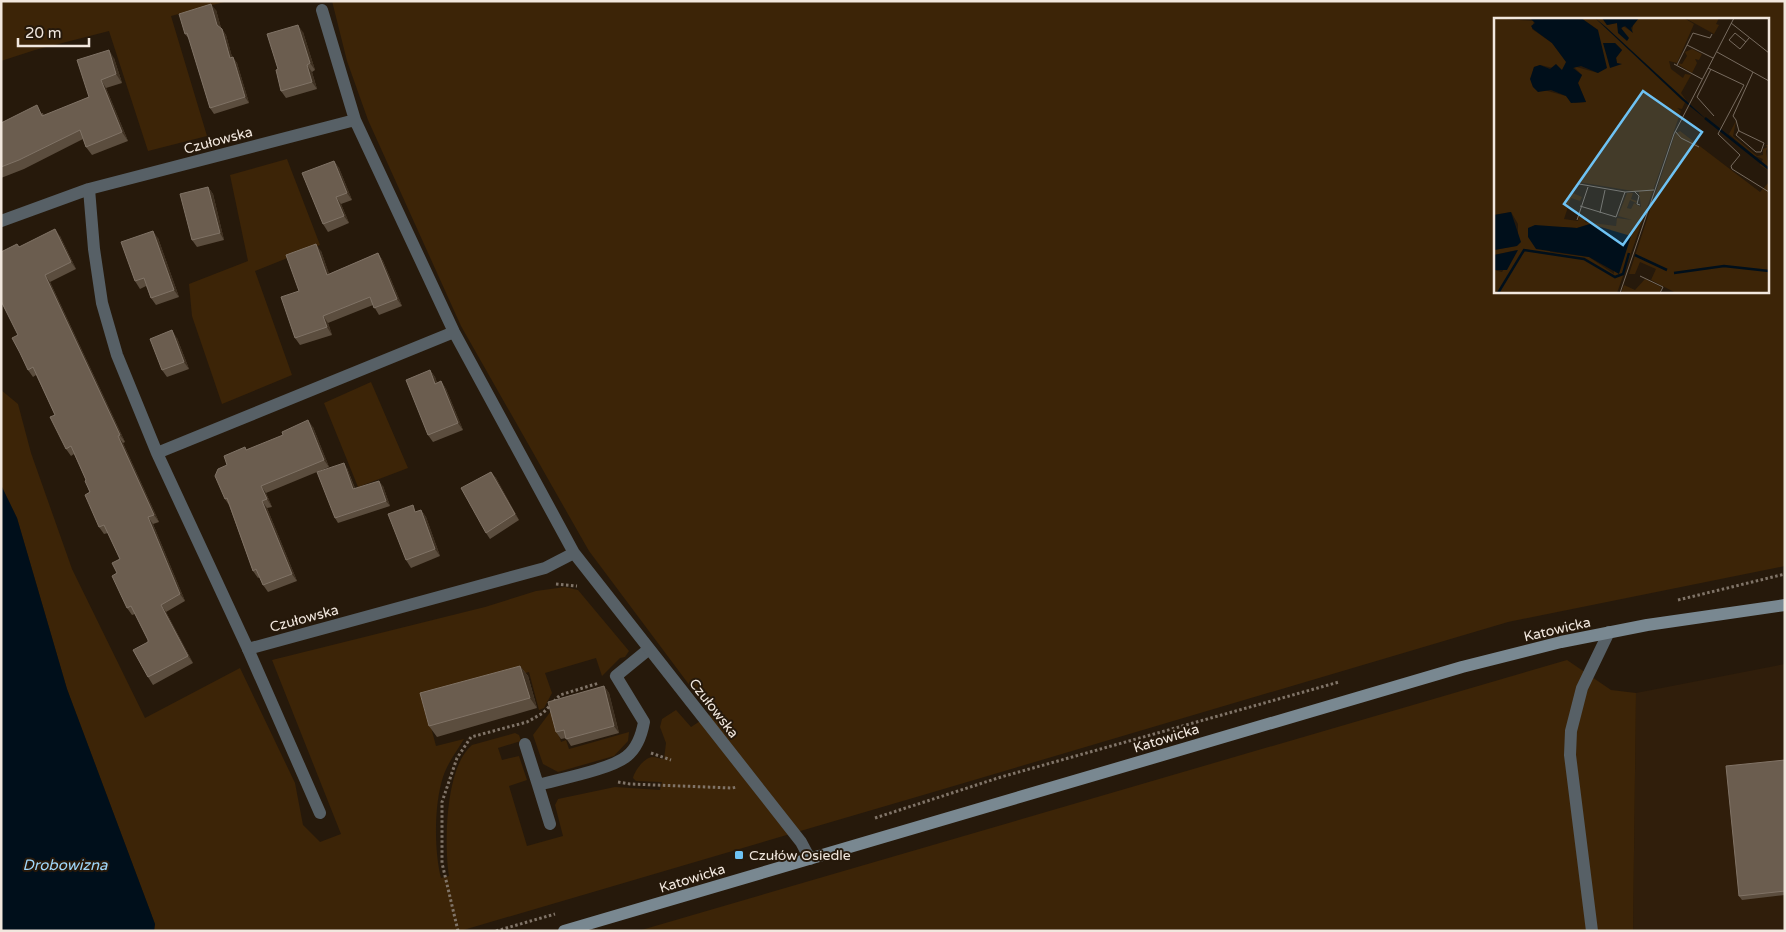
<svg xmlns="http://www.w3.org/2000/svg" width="1786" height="932" viewBox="0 0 1786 932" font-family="'Varela Round',sans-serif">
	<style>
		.built { fill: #301e0b }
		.green { fill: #3c2407; fill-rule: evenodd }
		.water { fill: #000f1b }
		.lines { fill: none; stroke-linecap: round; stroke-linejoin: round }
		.path { stroke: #807468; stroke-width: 3; stroke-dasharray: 2.5 2.5; stroke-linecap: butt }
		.service { stroke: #576066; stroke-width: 12 }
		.minor { stroke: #576066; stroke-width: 12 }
		.secondary { stroke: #798891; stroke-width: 12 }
		.wall { fill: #5b4d3e }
		.shaded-wall { fill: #3f3122 }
		.building { fill: #6b5d4f; stroke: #807366 }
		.poi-dot { fill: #6ec2f3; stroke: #26190b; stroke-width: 2 }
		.labels { text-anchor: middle; stroke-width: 4; stroke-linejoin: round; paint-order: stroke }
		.street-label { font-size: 14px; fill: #f1e7de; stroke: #26190b }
		.poi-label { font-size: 14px; fill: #f1e7de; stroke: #26190b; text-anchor: start }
		.water-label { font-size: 15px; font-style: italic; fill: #a1d8fb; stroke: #26190b }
		.inset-river { fill: none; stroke: #000f1b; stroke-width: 2.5 }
		.inset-road { fill: none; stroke: #776b5f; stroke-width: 1 }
		.view { fill: #6ec2f3; fill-opacity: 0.15; stroke: #6ec2f3; stroke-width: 2.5 }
		.inset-edge { fill: none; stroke: #f1e7de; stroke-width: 2.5 }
	</style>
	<rect width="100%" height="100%" fill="#26190b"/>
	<path class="built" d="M 1785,664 L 1785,931 L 1633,931 L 1636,693 Z"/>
	<path class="green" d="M 1,1 L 228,1 L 171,16 L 207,136 L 148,151 L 109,31 L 35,50 L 1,61 Z
		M 332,1 L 1785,1 L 1785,566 L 1508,622 L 930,793 L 460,931 L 154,931 L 155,924 L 67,689 L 17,518 L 1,485 L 1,390 L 18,404 L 31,453 L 72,569 L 145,718 L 240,668 L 295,783 L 303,825 L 320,842 L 341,834 L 272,660 L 485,607 L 536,591 L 565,587 L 578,590 L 629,651 L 625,657 L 620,658 L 602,676 L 596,658 L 545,673 L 552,693 L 544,708 L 539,710 L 529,672 L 424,701 L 436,746 L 464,739 C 457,751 447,764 443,777 C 434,805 434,850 441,878 L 449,876 C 444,844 445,767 472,745 L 515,733 L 519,735 L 521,741 L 498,748 L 502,760 L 519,756 L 527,780 L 509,786 L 527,846 L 563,836 L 555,805 L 558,799 L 615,787 L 660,790 L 662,782 L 636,781 L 633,778 C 635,770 644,758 652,757 C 656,757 661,759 664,759 L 666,743 L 660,727 L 662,719 L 676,710 L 691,727 L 711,714 L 589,551 L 461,326 L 368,120 L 347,61 ZM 1495,19 L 1767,19 L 1767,291 L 1495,291 Z
		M 287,159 L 320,245 L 255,271 L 292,375 L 222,404 L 192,316 L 189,284 L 248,261 L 230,175 Z
		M 371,382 L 408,468 L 358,487 L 324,403 Z
		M 1567,660 L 1611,690 L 1636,693 L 1633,931 L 638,931 Z
		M 551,711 L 561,742 L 566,740 L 569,749 L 629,732 L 628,741 L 614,756 L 558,772 L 543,764 L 533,735 Z"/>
	<path class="water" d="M 1,485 L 17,518 L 67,689 L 155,924 L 154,931 L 1,931 Z"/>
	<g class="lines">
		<path class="path" d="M 556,584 L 577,586
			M 1678,600 L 1785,574
			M 651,753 L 671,760
			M 618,782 L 630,784 L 732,788 L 737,787
			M 875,818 L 1001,777 L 1339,682
			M 458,931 L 442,863 L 442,802 L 457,758 L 471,737 L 527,722 L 543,713 L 560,695 L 599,683
			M 496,931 L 555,914"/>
		<path class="service" d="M 248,649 L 320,813
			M 525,744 L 538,785
			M 550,824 L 538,785 C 560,779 612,769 627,756 C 637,748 642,733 644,722 L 616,676 L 649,649
			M 1592,931 L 1570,755 L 1571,731 L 1582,688 L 1609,632"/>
		<path class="minor" d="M 322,10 L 355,120 L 454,332 L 574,553 L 801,842 L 810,859
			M 89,189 L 94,249 L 102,303 L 117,355 L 157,453 L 248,649 L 545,568 L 574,553
			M 1,221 L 89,189 L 355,120
			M 157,453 L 454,332"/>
		<path class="secondary" d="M 564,931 L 1462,667 L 1561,642 L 1647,625 L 1785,605"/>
	</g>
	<path class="wall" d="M 216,10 L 221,28 L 226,35 L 232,57 L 237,63 L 249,103 L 214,114 L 210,108 L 189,39 L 185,34 Z
		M 303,32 L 315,70 L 312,72 L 317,89 L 286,98 L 281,91 L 278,69 Z
		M 114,58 L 122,83 L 106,88 L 128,141 L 92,155 L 86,147 L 83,139 L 24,169 L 1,178 L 1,123 L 43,113 L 44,116 L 89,97 Z
		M 334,161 L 339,168 L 352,200 L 341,204 L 349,223 L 328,232 L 323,224 Z
		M 208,187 L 213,194 L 224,240 L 197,247 L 192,240 Z
		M 60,236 L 76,269 L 50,282 L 125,442 L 123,443 L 159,522 L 153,524 L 185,601 L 166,612 L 193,663 L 153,685 L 148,677 L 148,640 L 135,614 L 132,615 L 127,608 L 117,573 L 120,559 L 108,533 L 104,534 L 99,527 L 86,480 L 74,454 L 71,456 L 66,449 L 55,415 L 36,375 L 33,377 L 28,370 L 19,247 Z
		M 158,238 L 179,297 L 156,305 L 151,298 L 146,286 L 140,289 L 135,281 Z
		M 321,251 L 329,274 L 378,253 L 383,261 L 402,306 L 379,315 L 373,305 L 328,323 L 332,335 L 300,345 L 295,338 L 299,291 Z
		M 177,338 L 189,369 L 167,377 L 162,370 Z
		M 430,370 L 435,377 L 437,383 L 441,381 L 446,389 L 463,430 L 433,442 L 428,435 Z
		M 313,427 L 329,467 L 266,493 L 272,507 L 267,508 L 297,581 L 268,592 L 263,585 L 260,577 L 258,578 L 253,571 L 229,505 L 225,499 L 227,465 L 247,450 Z
		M 347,468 L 355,488 L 383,486 L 390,506 L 338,523 L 335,518 Z
		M 491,472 L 496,478 L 519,520 L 490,539 L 486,533 Z
		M 421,510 L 426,517 L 440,556 L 411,568 L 406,560 L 417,512 Z
		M 520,666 L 528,676 L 537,708 L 437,737 L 429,726 Z
		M 604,686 L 609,693 L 619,733 L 571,746 L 566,738 L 561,739 L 556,732 Z
		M 1785,760 L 1785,895 L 1742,900 L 1739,896 Z"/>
	<path class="shaded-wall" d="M 211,4 L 216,10 L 222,31 L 217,25 Z
		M 298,25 L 303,32 L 315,70 L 310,63 Z
		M 222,29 L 226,35 L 234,64 L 230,58 Z
		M 109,50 L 114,58 L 122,83 L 116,74 Z
		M 233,57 L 237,63 L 249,103 L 245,97 Z
		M 307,65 L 312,72 L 317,89 L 312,82 Z
		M 101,80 L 106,88 L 128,141 L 122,132 Z
		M 334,161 L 339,168 L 352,200 L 347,193 Z
		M 208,187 L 213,194 L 224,240 L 220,233 Z
		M 336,197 L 341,204 L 349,223 L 344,216 Z
		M 55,229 L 60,236 L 76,269 L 71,262 Z
		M 153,231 L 158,238 L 179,297 L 174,290 Z
		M 316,244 L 321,251 L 332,282 L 327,275 Z
		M 378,253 L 383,261 L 402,306 L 397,299 Z
		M 45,275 L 50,282 L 125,442 L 120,435 Z
		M 323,316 L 328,323 L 332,335 L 327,327 Z
		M 172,330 L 177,338 L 189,369 L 184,362 Z
		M 430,370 L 435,377 L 440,391 L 435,384 Z
		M 441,381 L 446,389 L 463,430 L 458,423 Z
		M 308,420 L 313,427 L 329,467 L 324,460 Z
		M 118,436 L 123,443 L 159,522 L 154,515 Z
		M 344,463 L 347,468 L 357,494 L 353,489 Z
		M 491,472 L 496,478 L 519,520 L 515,514 Z
		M 379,481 L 383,486 L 390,506 L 386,501 Z
		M 261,486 L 266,493 L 272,507 L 267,499 Z
		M 262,501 L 267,508 L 297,581 L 292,574 Z
		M 421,510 L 426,517 L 440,556 L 435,549 Z
		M 148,517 L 153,524 L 185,601 L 180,594 Z
		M 161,605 L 166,612 L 193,663 L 188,656 Z
		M 520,666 L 528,676 L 537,708 L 530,698 Z
		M 604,686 L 609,693 L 619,733 L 614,726 Z"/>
	<path class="building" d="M 211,4 L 217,25 L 222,29 L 230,58 L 233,57 L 245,97 L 210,108 L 187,33 L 185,34 L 179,14 Z
		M 298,25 L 310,63 L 307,65 L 312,82 L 281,91 L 276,70 L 278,69 L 267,34 Z
		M 109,50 L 116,74 L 101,80 L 122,132 L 86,147 L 80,130 L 19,160 L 1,167 L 1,123 L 37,105 L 42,116 L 89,97 L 77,60 Z
		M 334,161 L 347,193 L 336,197 L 344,216 L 323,224 L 302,173 Z
		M 208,187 L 220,233 L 192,240 L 180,194 Z
		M 55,229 L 71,262 L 45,275 L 120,435 L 118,436 L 154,515 L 148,517 L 180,594 L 161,605 L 188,656 L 148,677 L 133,650 L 148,642 L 148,640 L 131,606 L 127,608 L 112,576 L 117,573 L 112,563 L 120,559 L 104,525 L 99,527 L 85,495 L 90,492 L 85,481 L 86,480 L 71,446 L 66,449 L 50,417 L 55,415 L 33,367 L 28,370 L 20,353 L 12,338 L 18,335 L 1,301 L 1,252 L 17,244 L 19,247 Z
		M 153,231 L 174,290 L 151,298 L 144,278 L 135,281 L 121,242 Z
		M 316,244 L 327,275 L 378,253 L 397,299 L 374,308 L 370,297 L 323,316 L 327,327 L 295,338 L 281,297 L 299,291 L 286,255 Z
		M 172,330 L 184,362 L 162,370 L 150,339 Z
		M 430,370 L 435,384 L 441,381 L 458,423 L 428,435 L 406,380 Z
		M 308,420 L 324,460 L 261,486 L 267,499 L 262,501 L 292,574 L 263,585 L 256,569 L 253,571 L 227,498 L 225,499 L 215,476 L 218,469 L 227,465 L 224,456 L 245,447 L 246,450 L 283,435 L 282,432 Z
		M 344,463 L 353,489 L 379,481 L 386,501 L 335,518 L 317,472 Z
		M 491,472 L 515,514 L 486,533 L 461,488 Z
		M 413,505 L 415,512 L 421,510 L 435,549 L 406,560 L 388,514 Z
		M 520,666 L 530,698 L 429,726 L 420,693 Z
		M 604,686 L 614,726 L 566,739 L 564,730 L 556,732 L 548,702 Z
		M 1785,760 L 1785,891 L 1739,896 L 1726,766 Z"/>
	<rect class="poi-dot" x="734" y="850" width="10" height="10" rx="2.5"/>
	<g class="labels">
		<g class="street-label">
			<text transform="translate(218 140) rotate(-15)" y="5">Czułowska</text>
			<text transform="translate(304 618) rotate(-15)" y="5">Czułowska</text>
			<text transform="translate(1557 629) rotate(-13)" y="5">Katowicka</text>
			<text transform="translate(714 708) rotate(52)" y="5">Czułowska</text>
			<text transform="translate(1166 738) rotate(-17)" y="5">Katowicka</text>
			<text transform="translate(692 878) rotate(-17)" y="5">Katowicka</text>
		</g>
		<g class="poi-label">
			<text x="749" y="860">Czułów Osiedle</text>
		</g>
		<g class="water-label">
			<text x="65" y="870">Drobowizna</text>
		</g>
	</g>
	<g transform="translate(1494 18)">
		<rect width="275" height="275" fill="#26190b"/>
		<path d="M 0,0 L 40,3 L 38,11 L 58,25 L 73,44 L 68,52 L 46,47 L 40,49 L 37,63 L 39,69 L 72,78 L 81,85 L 92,84 L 84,65 L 88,57 L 79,48 L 104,55 L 104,12 L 87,0 L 108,0 L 113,7 L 123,5 L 125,15 L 129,8 L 138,14 L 140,2 L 145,0 L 190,0 L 200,6 L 183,45 L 175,43 L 177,51 L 189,60 L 191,56 L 197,57 L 187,75 L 192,82 L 188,91 L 183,90 L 187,93 L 123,275 L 0,275 L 0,252 L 8,254 L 23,232 L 0,237 L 0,232 L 22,228 L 24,216 L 24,206 L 17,194 L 0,197 ZM 110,25 L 121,25 L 128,32 L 122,39 L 123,46 ZM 84,164 L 145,174 L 147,189 L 140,185 L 137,191 L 133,190 L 136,182 L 142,185 L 143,183 L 137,181 L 139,175 L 133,175 L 124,198 L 138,202 L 123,200 L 122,208 L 91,204 L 91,200 L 85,199 L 84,203 L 70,201 L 77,180 L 86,183 L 88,179 L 79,175 ZM 96,206 L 117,212 L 120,256 L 95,239 L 56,234 L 69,209 L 83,210 ZM 191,0 L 225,0 L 222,6 L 225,7 L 220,16 ZM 198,31 L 208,36 L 205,42 L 201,41 L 203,45 L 198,55 L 185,47 L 184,45 L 188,46 L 193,38 L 191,34 ZM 242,103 L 239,118 L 263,138 L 269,137 L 269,131 L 274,129 L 271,127 L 275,127 L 272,133 L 275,153 L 266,147 L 269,141 L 261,138 L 235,116 ZM 186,113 L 266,174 L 275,164 L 275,275 L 182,275 L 157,262 L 162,251 L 146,244 L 141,256 L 135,256 L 181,116 ZM 151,261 L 167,269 L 166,275 L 127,275 L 130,267 L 141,272 Z" fill="#3c2407" fill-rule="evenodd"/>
		<path d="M 36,0 L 87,0 L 104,12 L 113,50 L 104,55 L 87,48 L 79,50 L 88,57 L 84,65 L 92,84 L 77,85 L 72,78 L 57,72 L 44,74 L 39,69 L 36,61 L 40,49 L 46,47 L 56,51 L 62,46 L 68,52 L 72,44 L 58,25 L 39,11 L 37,8 L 41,5 ZM 101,0 L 112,9 L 213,102 L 188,82 ZM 108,0 L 145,0 L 137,10 L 139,15 L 131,8 L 127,10 L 135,20 L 133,23 L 124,15 L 123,5 L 113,7 ZM 109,25 L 121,25 L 128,32 L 122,40 L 123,45 L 128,46 L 116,50 ZM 17,194 L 27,224 L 23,228 L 0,232 L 0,197 ZM 96,206 L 137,218 L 125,256 L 95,239 L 42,231 L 34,219 L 34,210 L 41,207 L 83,210 ZM 24,232 L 13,252 L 0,252 L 0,237 Z" fill="#000f1b"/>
		<path class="inset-river" d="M 211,100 L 275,151M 141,237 L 173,252M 180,255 L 230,248 L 275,253M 4,275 L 30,232 L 90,241 L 121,259 L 129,256 L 135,235"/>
		<path class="inset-road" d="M 237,5 L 275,35M 252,24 L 241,15 L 235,22 L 246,31 L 255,20M 193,27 L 219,40M 223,34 L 275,63M 180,46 L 208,61M 183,47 L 199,15 L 216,20 L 218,16M 214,50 L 250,67 L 224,116 L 246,137 L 237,148 L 238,151 L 275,174M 217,51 L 203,79 L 220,98M 245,112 L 242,117 L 262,134 L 267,134 L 270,125 L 245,113 L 242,102 L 239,98 L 259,54M 181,113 L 187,120 L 205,129M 85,166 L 131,174 L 160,172M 140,173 L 145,178 L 143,186 L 146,187M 86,188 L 122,199 L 131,174M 106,195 L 111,172M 83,202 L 94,169M 146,258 L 169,269 L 166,275M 126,275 L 180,116 L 240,0"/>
		<path class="view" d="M 149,73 L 208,114 L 129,227 L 70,186 Z"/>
		<rect width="275" height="275" class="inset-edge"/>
	</g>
	<rect width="1786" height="932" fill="none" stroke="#f1e7de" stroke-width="5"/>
	<path d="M18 38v8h71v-8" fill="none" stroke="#f1e7de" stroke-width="2.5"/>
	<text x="25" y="38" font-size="15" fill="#f1e7de" stroke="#26190b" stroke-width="4" paint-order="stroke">20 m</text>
</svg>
